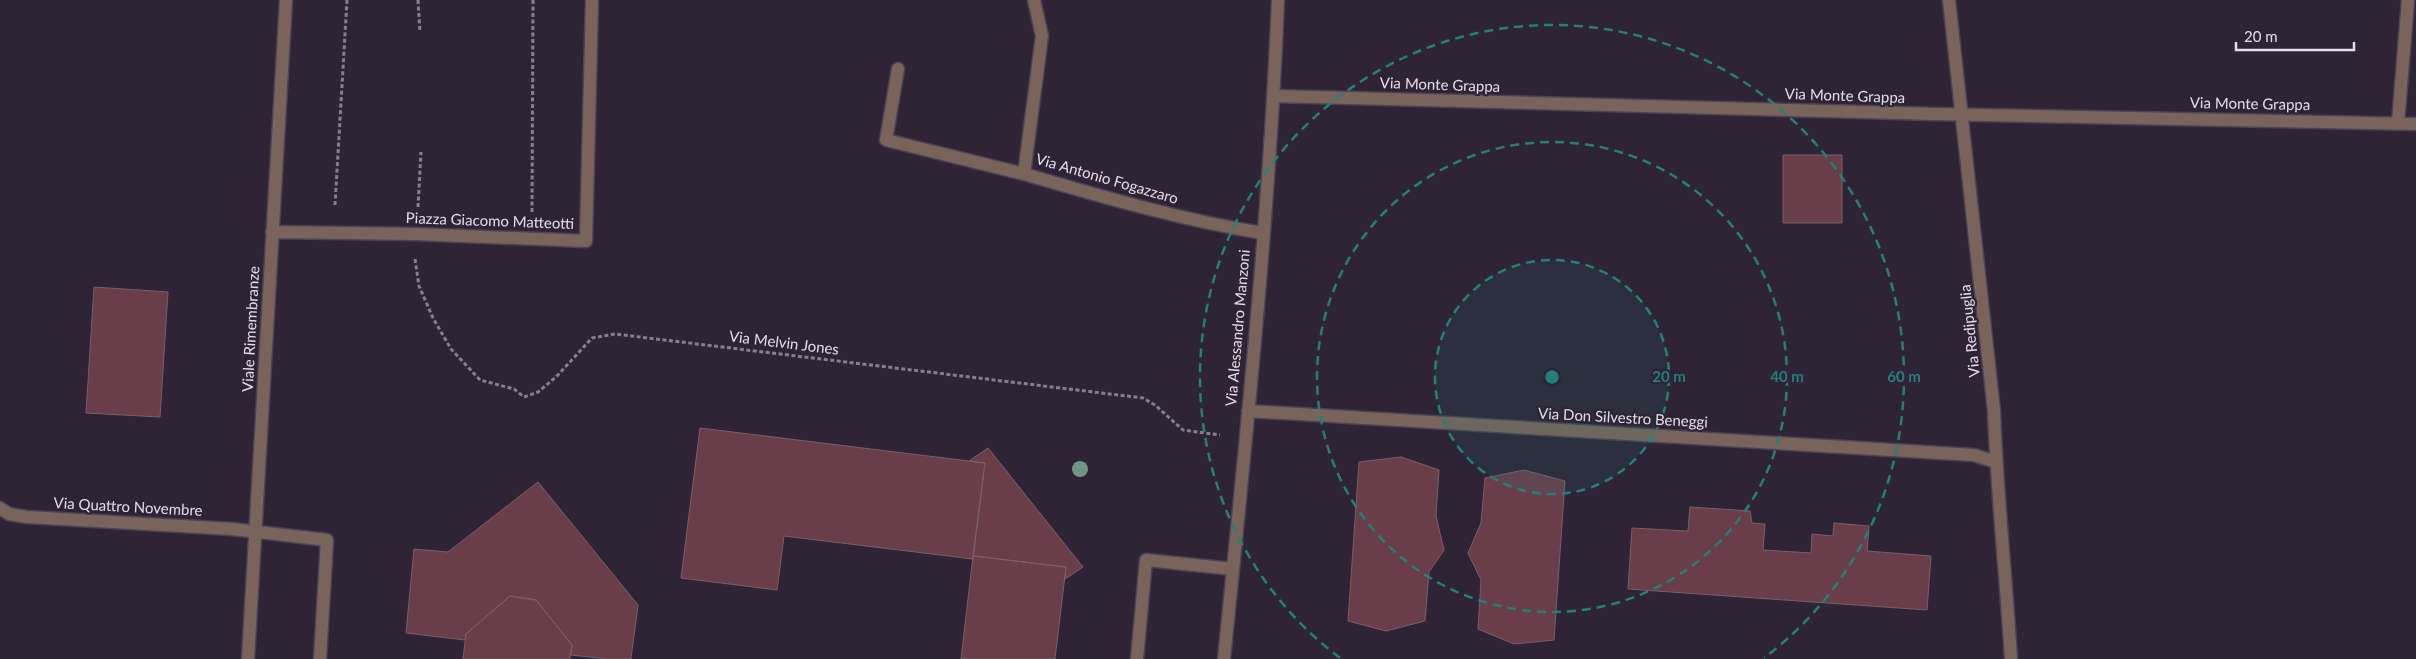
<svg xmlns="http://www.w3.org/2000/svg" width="2416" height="659" viewBox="0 0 2416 659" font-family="Lato,sans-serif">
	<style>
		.building { fill: #6a3d4b; stroke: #7a6067 }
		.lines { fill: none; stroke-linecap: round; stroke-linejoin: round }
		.minor-casing { stroke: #4b4253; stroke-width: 15 }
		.path { stroke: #877f8e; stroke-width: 3; stroke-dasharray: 4 2.5; stroke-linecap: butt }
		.minor { stroke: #78645b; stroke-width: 12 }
		.tree { fill: #709586 }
		.ring { fill: none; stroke: #24807a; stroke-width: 2.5; stroke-dasharray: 9 6 }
		.labels { text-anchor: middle; stroke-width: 4.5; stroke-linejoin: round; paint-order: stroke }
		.street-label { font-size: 15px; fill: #e4dde9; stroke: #2e2436 }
		.centre { fill: #24807a; stroke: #2e2436; stroke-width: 2.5 }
		.ring-label { font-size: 15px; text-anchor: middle; font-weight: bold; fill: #24807a; stroke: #2e2436; stroke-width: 4.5; stroke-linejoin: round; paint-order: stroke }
	</style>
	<rect width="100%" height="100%" fill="#2e2436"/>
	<path class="building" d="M 1783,155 L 1842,155 L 1842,223 L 1783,223 Z
		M 94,287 L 168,292 L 160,417 L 86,413 Z
		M 700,428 L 985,463 L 973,559 L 784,536 L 777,590 L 681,578 Z
		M 988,448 L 1083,567 L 1065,579 L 1066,567 L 973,556 L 985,463 L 969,461 Z
		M 1401,457 L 1439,470 L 1436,516 L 1444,550 L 1429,572 L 1425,621 L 1386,631 L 1348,621 L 1359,462 Z
		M 1524,470 L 1565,481 L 1554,640 L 1514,644 L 1478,629 L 1481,580 L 1468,553 L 1481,523 L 1485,478 Z
		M 538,482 L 638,605 L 631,659 L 607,659 L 571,655 L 572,645 L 536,600 L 510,596 L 466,634 L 465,640 L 406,633 L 414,549 L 448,552 Z
		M 1690,507 L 1750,511 L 1752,523 L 1765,524 L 1763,550 L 1811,553 L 1812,534 L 1833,536 L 1834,523 L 1869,526 L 1867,551 L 1931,556 L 1927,610 L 1628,589 L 1632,528 L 1688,531 Z
		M 973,556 L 1066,567 L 1055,659 L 961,659 Z
		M 510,596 L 536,600 L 572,645 L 570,659 L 463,659 L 466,634 Z"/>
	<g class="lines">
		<g class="minor-casing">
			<path id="minor" d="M 1034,0 L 1042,36 L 1024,174 C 1103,197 1181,220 1262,233
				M 1949,0 L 1994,411 C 1997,494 2006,577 2011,659
				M 898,69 L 886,140 L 1024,174
				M 1274,96 L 1935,114 L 2416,124
				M 2398,123 L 2408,0
				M 272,232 L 415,234 L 586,241 L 592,0
				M 1248,411 L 1974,455 L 1996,462
				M 0,508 L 9,514 L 27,517 L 232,529 L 327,540 L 320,659
				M 248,659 L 286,0
				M 1137,659 L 1146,560 L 1233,569
				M 1224,659 C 1246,440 1269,220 1278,0"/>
		</g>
		<path class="path" d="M 418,0 L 420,32
			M 335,205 L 347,0
			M 418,207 L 421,152
			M 532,212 L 533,0
			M 415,259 L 419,286 L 433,318 L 451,349 L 480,380 L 514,389 L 524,397 L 538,392 L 556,377 L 592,338 L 615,334 L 1143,398 L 1155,405 L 1183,430 L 1220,435"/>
		<use href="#minor" class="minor"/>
	</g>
	<circle class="tree" cx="1080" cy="469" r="8"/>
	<circle cx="1552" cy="377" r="117" fill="#24807a" fill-opacity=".12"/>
	<g class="ring">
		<circle cx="1552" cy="377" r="117"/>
		<circle cx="1552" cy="377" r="235"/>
		<path d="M1340 658A352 352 0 1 1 1764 658"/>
	</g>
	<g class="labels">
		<g class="street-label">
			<text transform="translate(1440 85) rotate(2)" y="5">Via Monte Grappa</text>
			<text transform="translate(1845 96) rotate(2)" y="5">Via Monte Grappa</text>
			<text transform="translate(2250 104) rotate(1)" y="5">Via Monte Grappa</text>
			<text transform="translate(1107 179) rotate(16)" y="5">Via Antonio Fogazzaro</text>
			<text transform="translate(490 221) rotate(2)" y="5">Piazza Giacomo Matteotti</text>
			<text transform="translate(1238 328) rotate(-85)" y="5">Via Alessandro Manzoni</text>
			<text transform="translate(251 329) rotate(-87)" y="5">Viale Rimembranze</text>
			<text transform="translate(1970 331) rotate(-96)" y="5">Via Redipuglia</text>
			<text transform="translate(784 343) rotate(7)" y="5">Via Melvin Jones</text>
			<text transform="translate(1623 418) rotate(3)" y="5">Via Don Silvestro Beneggi</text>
			<text transform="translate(128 507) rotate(3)" y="5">Via Quattro Novembre</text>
		</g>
	</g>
	<circle cx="1552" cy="377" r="8" class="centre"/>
	<g class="ring-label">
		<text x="1669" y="382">20 m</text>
		<text x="1787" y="382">40 m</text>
		<text x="1904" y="382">60 m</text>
	</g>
	<path d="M2236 42v8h118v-8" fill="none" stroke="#e4dde9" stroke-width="2.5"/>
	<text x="2244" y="42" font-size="15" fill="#e4dde9" stroke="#2e2436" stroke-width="4" paint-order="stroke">20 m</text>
</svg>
